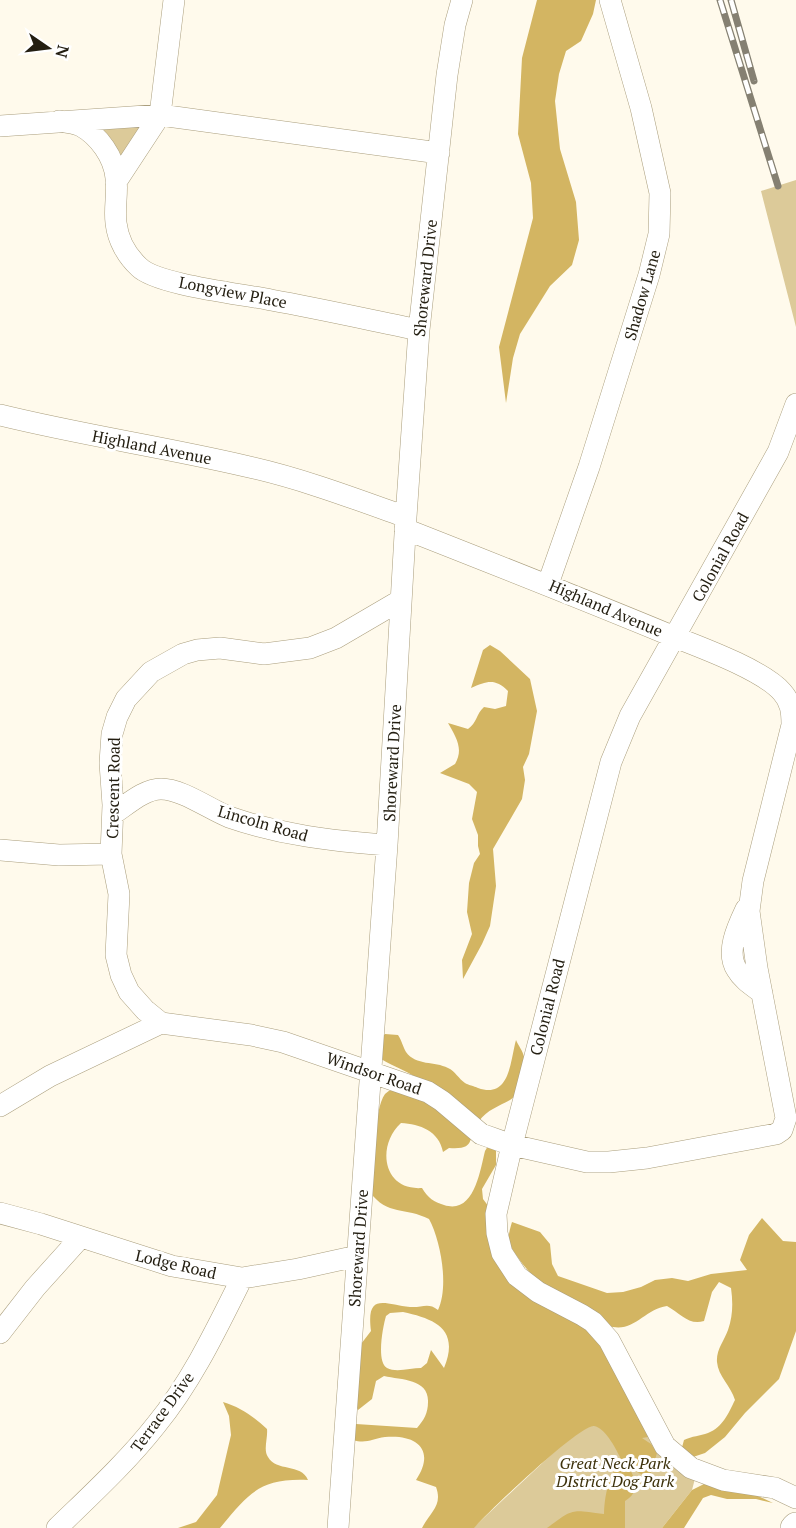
<svg xmlns="http://www.w3.org/2000/svg" width="796" height="1528" viewBox="0 0 796 1528" font-family="'PT Serif',serif">
	<style>
		.green { fill: #dcca99 }
		.forest { fill: #d3b562; fill-rule: evenodd }
		.lines { fill: none; stroke-linecap: round; stroke-linejoin: round }
		.minor-casing { stroke: #aa9e7d; stroke-width: 22 }
		.major-casing { stroke: #aa9e7d; stroke-width: 28 }
		.minor { stroke: #fff; stroke-width: 21 }
		.major { stroke: #fff; stroke-width: 27 }
		.rail-casing { stroke: #858072; stroke-width: 7 }
		.rail { stroke: #fff; stroke-width: 4.5; stroke-dasharray: 14; stroke-linecap: butt }
		.labels { text-anchor: middle; stroke-width: 6; stroke-linejoin: round; paint-order: stroke }
		.street-label { font-size: 16px; fill: #231e11; stroke: #fff }
		.park-label { font-size: 16px; font-style: italic; fill: #3d310b; stroke: #fff }
	</style>
	<rect width="100%" height="100%" fill="#fffaec"/>
	<path class="green" d="M 160,115 L 116,182 L 81,126 Z
		M 796,180 L 796,327 L 761,191 Z
		M 631,1380 L 665,1446 L 697,1471 L 692,1490 L 662,1528 L 473,1528 Z"/>
	<path class="forest" d="M 537,0 L 596,0 L 593,14 L 581,41 L 566,51 L 559,74 L 555,101 L 560,149 L 576,202 L 579,240 L 572,265 L 550,286 L 520,334 L 513,358 L 506,403 L 499,347 L 533,218 L 531,183 L 518,134 L 522,58 Z
		M 490,645 L 500,651 L 530,679 L 537,711 L 529,754 L 523,767 L 525,780 L 522,799 L 493,849 L 496,886 L 490,926 L 482,944 L 463,979 L 462,960 L 472,934 L 467,912 L 469,883 L 474,863 L 480,854 L 478,846 L 478,835 L 472,819 L 477,792 L 469,784 L 440,773 L 455,764 C 464,749 456,737 448,723 L 468,729 C 477,723 476,714 484,707 L 495,709 L 506,706 L 508,691 C 495,678 487,681 471,688 L 483,650 Z
		M 385,1034 L 398,1035 C 402,1041 403,1047 406,1052 C 416,1066 435,1061 448,1068 C 455,1071 459,1079 465,1083 C 468,1085 474,1086 478,1088 C 510,1099 510,1062 516,1040 C 518,1045 523,1051 524,1057 C 526,1069 522,1093 510,1100 C 499,1106 487,1110 479,1121 C 466,1138 478,1150 449,1148 L 443,1152 C 439,1131 420,1124 401,1123 C 376,1146 383,1191 422,1188 C 428,1198 434,1202 444,1205 C 474,1215 480,1171 485,1151 L 488,1146 L 494,1146 L 496,1151 L 496,1165 L 482,1189 L 483,1199 L 489,1207 L 502,1253 L 593,1322 L 648,1437 L 642,1438 L 651,1444 L 657,1453 L 651,1473 L 643,1475 L 629,1468 C 637,1481 639,1493 625,1501 L 625,1528 L 547,1528 C 575,1507 571,1510 604,1514 C 604,1504 606,1490 610,1480 C 613,1472 618,1466 620,1457 C 615,1447 605,1428 594,1426 C 580,1424 487,1513 474,1528 L 422,1528 C 430,1512 443,1506 436,1487 L 416,1480 C 436,1450 417,1434 385,1437 C 372,1439 366,1444 353,1440 L 356,1424 L 417,1428 C 424,1420 428,1413 428,1402 C 429,1379 402,1380 384,1376 L 376,1381 L 372,1399 L 358,1410 L 354,1402 L 361,1344 L 371,1331 C 366,1292 384,1304 410,1307 C 422,1308 428,1302 438,1310 C 449,1287 441,1241 429,1219 C 406,1207 387,1216 370,1192 C 372,1172 374,1108 385,1094 C 393,1086 411,1085 421,1082 C 410,1071 395,1068 381,1059 L 378,1041 ZM 403,1312 C 435,1319 460,1329 444,1368 L 431,1350 L 427,1363 L 421,1368 C 411,1368 396,1373 387,1368 C 376,1362 383,1326 386,1316 L 390,1313 Z
		M 762,1218 L 783,1241 L 796,1242 L 796,1331 L 779,1379 L 745,1413 L 725,1437 L 705,1453 L 693,1457 L 681,1451 L 684,1440 C 692,1436 700,1436 708,1433 C 723,1427 728,1414 735,1400 C 731,1386 718,1376 717,1362 C 716,1350 724,1341 728,1330 C 733,1316 733,1302 731,1288 L 719,1282 L 712,1292 L 704,1321 C 689,1326 680,1313 667,1306 C 645,1309 635,1331 613,1327 C 602,1325 544,1287 535,1278 C 527,1270 515,1255 510,1245 C 507,1237 510,1229 512,1222 L 540,1232 L 550,1244 L 552,1264 L 558,1276 L 607,1293 L 623,1292 L 641,1287 L 655,1280 L 672,1278 L 688,1281 L 711,1274 L 747,1270 L 740,1260 L 749,1235 Z
		M 223,1402 C 240,1407 254,1417 267,1429 C 268,1438 263,1450 268,1457 C 276,1472 301,1463 308,1480 C 260,1478 249,1493 220,1528 L 178,1528 L 196,1522 L 217,1495 L 231,1435 L 229,1416 Z
		M 704,1484 L 758,1496 L 773,1503 L 756,1499 L 727,1499 L 711,1495 L 703,1498 L 684,1528 L 662,1528 L 692,1490 Z"/>
	<g class="lines">
		<g class="minor-casing">
			<path id="minor" d="M 59,121 C 66,122 75,123 81,126 C 99,136 114,157 116,178 C 118,193 114,208 116,223 C 118,240 127,256 139,267 C 157,285 243,294 271,300 C 321,309 370,320 419,330
				M 0,126 L 160,115 L 439,153
				M 116,182 L 160,115 L 174,0
				M 796,404 L 778,452 L 630,716 L 611,762 L 512,1145 L 496,1214 L 497,1233 L 502,1253 L 517,1276 L 538,1292 L 582,1315 L 593,1322 L 609,1340 L 665,1446 L 691,1468 L 723,1480 L 775,1488 L 796,1498
				M 0,415 C 81,435 164,447 245,466 C 300,478 353,498 406,517
				M 548,584 L 589,467 L 649,275 L 659,234 L 660,193 L 641,108 L 610,0
				M 113,814 C 127,805 144,789 161,789 C 182,789 209,809 229,817 C 281,835 332,841 387,845
				M 0,850 L 59,855 L 111,854
				M 746,909 C 738,926 725,952 737,970 C 742,979 753,986 762,993
				M 161,1023 L 145,1010 L 129,992 L 121,975 L 116,955 L 119,894 L 111,854 L 113,805 L 110,763 L 112,734 L 117,717 L 126,699 L 151,672 L 183,654 L 197,650 L 220,648 L 264,654 L 310,648 L 336,638 L 401,600
				M 0,1106 L 50,1076 L 161,1023 L 251,1035 L 283,1042 L 428,1092 L 442,1101 L 481,1134 L 512,1145 L 587,1162 L 609,1162 L 647,1158 L 776,1134 L 782,1130 L 786,1118 L 757,968 L 749,911 L 753,881 L 792,725 C 792,712 791,702 782,692 C 763,670 700,647 672,636 C 583,599 494,564 405,529
				M 0,1213 L 41,1224 L 172,1266 L 242,1278 L 298,1269 L 357,1256
				M 0,1333 L 35,1288 L 80,1238
				M 57,1528 C 91,1495 127,1462 156,1425 C 192,1381 217,1328 242,1278
				M 338,1528 L 387,845 L 406,517 L 419,330 L 447,75 L 455,25 L 462,0"/>
		</g>
		<g class="major-casing">
			<path id="major" d="M 794,1528 L 796,1526"/>
		</g>
		<use href="#minor" class="minor"/>
		<use href="#major" class="major"/>
		<g class="rail-casing">
			<path id="rail" d="M 720,0 L 778,186
				M 731,0 L 754,81"/>
		</g>
		<use href="#rail" class="rail"/>
	</g>
	<g class="labels">
		<g class="street-label">
			<text transform="translate(425 278) rotate(-84)" y="6">Shoreward Drive</text>
			<text transform="translate(233 292) rotate(11)" y="6">Longview Place</text>
			<text transform="translate(642 295) rotate(-74)" y="6">Shadow Lane</text>
			<text transform="translate(152 447) rotate(11)" y="6">Highland Avenue</text>
			<text transform="translate(720 557) rotate(-61)" y="6">Colonial Road</text>
			<text transform="translate(606 608) rotate(23)" y="6">Highland Avenue</text>
			<text transform="translate(392 763) rotate(-87)" y="6">Shoreward Drive</text>
			<text transform="translate(113 788) rotate(-89)" y="6">Crescent Road</text>
			<text transform="translate(263 823) rotate(16)" y="6">Lincoln Road</text>
			<text transform="translate(547 1007) rotate(-76)" y="6">Colonial Road</text>
			<text transform="translate(374 1073) rotate(19)" y="6">Windsor Road</text>
			<text transform="translate(358 1248) rotate(-86)" y="6">Shoreward Drive</text>
			<text transform="translate(176 1264) rotate(13)" y="6">Lodge Road</text>
			<text transform="translate(162 1412) rotate(-54)" y="6">Terrace Drive</text>
		</g>
		<g class="park-label">
			<text x="615" y="1469">Great Neck Park<tspan x="615" dy="18">DIstrict Dog Park</tspan></text>
		</g>
	</g>
	<g transform="translate(48 48) rotate(104)" stroke="#ffffff" stroke-width="4.5" paint-order="stroke">
	<path d="M0-4.5L10 22L0 15L-10 22Z" fill="#231e11"/>
	<text y="-9" font-size="16" font-weight="bold" text-anchor="middle" fill="#231e11">N</text>
	</g>
</svg>
